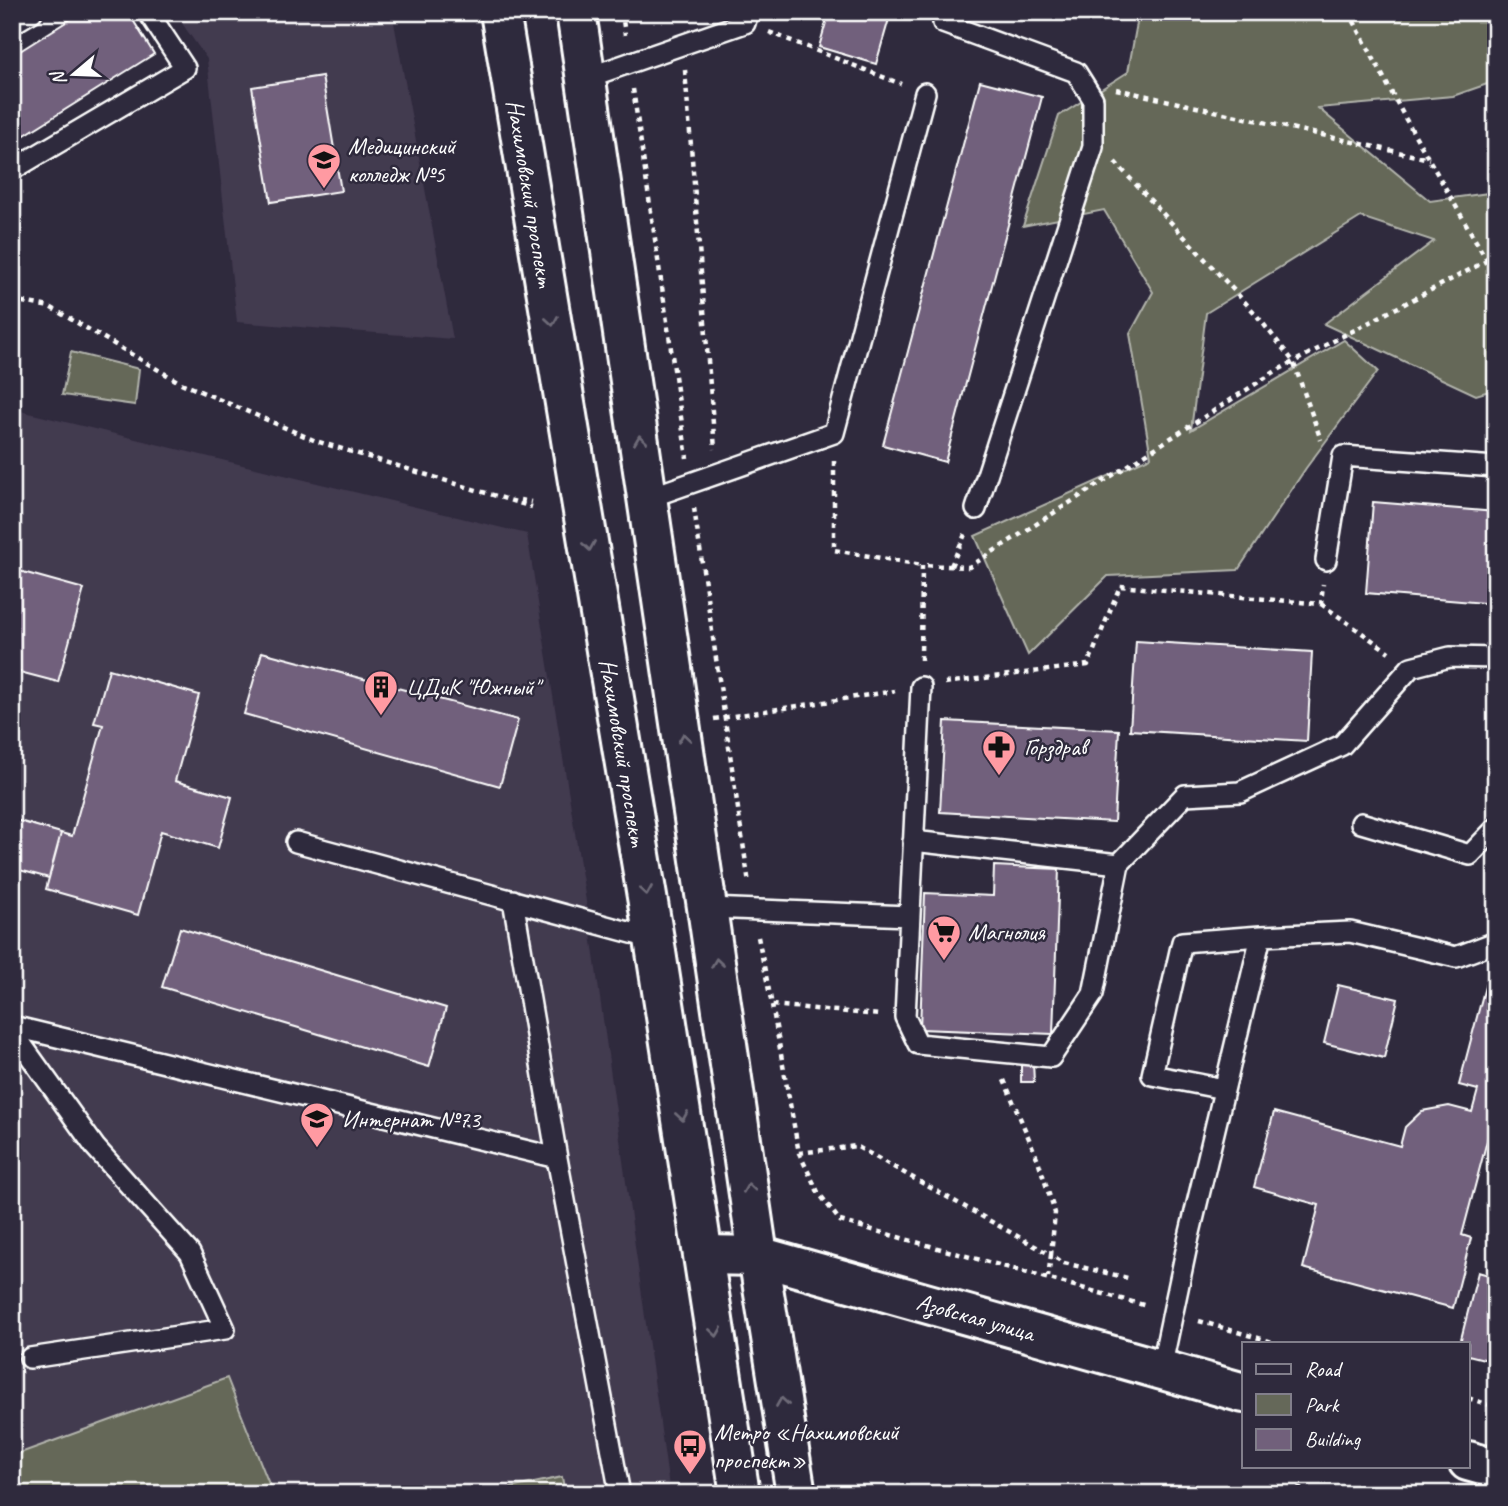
<svg xmlns="http://www.w3.org/2000/svg" width="1508" height="1506" viewBox="0 0 1508 1506" font-family="Caveat,sans-serif">
	<style>
		.built { fill: #433a50 }
		.green { fill: #656859; stroke: #b2b4ac; stroke-width: 2 }
		.building { fill: #71607b; stroke: #fff; stroke-width: 2 }
		.lines { fill: none; stroke-linecap: round; stroke-linejoin: round }
		.service-casing { stroke: #fff; stroke-width: 24 }
		.tertiary-casing { stroke: #fff; stroke-width: 44 }
		.secondary-casing { stroke: #fff; stroke-width: 44 }
		.path { stroke: #fff; stroke-width: 4.5; stroke-dasharray: 5 5; stroke-linecap: butt }
		.service { stroke: #2f2a3d; stroke-width: 19 }
		.tertiary { stroke: #2f2a3d; stroke-width: 38 }
		.secondary { stroke: #2f2a3d; stroke-width: 38 }
		.oneway { stroke: #6d6a77 }
		.labels { text-anchor: middle; stroke-width: 5; stroke-linejoin: round; paint-order: stroke }
		.poi-label { font-size: 24px; fill: #fff; stroke: #2f2a3d; text-anchor: start }
		.street-label { font-size: 24px; fill: #fff; stroke: #2f2a3d }
	</style>
	<rect width="100%" height="100%" fill="#2f2a3d"/>
	<filter id="ink" filterUnits="userSpaceOnUse"><feTurbulence type="fractalNoise" baseFrequency=".0143" numOctaves="2"/><feDisplacementMap in="SourceGraphic" scale="14" xChannelSelector="R" yChannelSelector="G"/><feConvolveMatrix kernelMatrix="1 2 1 2 8 2 1 2 1" color-interpolation-filters="sRGB"/></filter>
	<g filter="url(#ink)">
		<path class="built" d="M 174,12 L 392,12 L 453,339 L 237,322 L 207,59 Z
			M 12,409 L 527,534 L 589,920 L 670,1494 L 273,1494 L 226,1378 L 12,1456 Z"/>
		<path class="green" d="M 1139,12 L 1496,12 L 1496,81 L 1453,96 L 1318,108 L 1430,201 L 1496,192 L 1496,389 L 1476,395 L 1324,324 L 1434,241 L 1361,217 L 1206,313 L 1191,430 L 1344,340 L 1378,371 L 1306,468 L 1238,570 L 1108,576 L 1028,655 L 975,536 L 1151,457 L 1130,334 L 1153,292 L 1104,210 L 1023,226 L 1059,116 L 1128,72 Z
			M 71,352 L 139,369 L 135,405 L 62,395 Z
			M 227,1378 L 273,1494 L 12,1494 L 12,1456 Z
			M 562,1477 L 565,1494 L 483,1494 Z"/>
		<path class="building" d="M 82,12 L 128,12 L 154,54 L 12,143 L 12,56 Z
			M 829,12 L 891,12 L 876,64 L 819,47 Z
			M 322,76 L 341,191 L 271,202 L 252,87 Z
			M 980,81 L 1042,97 L 945,462 L 883,445 Z
			M 1373,502 L 1496,512 L 1496,604 L 1366,593 Z
			M 12,569 L 84,589 L 58,682 L 12,670 Z
			M 1136,641 L 1312,652 L 1307,741 L 1130,730 Z
			M 262,652 L 518,720 L 500,786 L 244,714 Z
			M 109,669 L 199,695 L 175,781 L 232,797 L 218,848 L 161,831 L 138,915 L 46,889 L 61,833 L 72,836 L 103,725 L 94,723 Z
			M 945,721 L 1119,730 L 1114,822 L 940,812 Z
			M 12,819 L 61,833 L 49,878 L 12,868 Z
			M 994,866 L 1059,869 L 1053,1034 L 920,1029 L 925,893 L 993,896 Z
			M 180,928 L 446,1008 L 429,1067 L 162,987 Z
			M 1492,960 L 1496,961 L 1496,1139 L 1488,1137 L 1462,1235 L 1471,1238 L 1453,1308 L 1303,1268 L 1319,1205 L 1254,1187 L 1274,1112 L 1400,1146 L 1405,1127 L 1422,1111 L 1449,1106 L 1472,1112 L 1478,1090 L 1459,1085 Z
			M 1338,985 L 1398,999 L 1384,1058 L 1324,1043 Z
			M 1021,1061 L 1033,1062 L 1034,1082 L 1021,1082 Z
			M 1478,1272 L 1496,1277 L 1496,1362 L 1468,1355 L 1468,1343 L 1460,1343 Z"/>
		<g class="lines">
			<g class="service-casing">
				<path id="service" d="M 946,12 L 943,23 L 1076,72 L 1093,99 L 1093,147 L 976,509
					M 12,24 L 32,12
					M 586,78 L 745,23 L 748,12
					M 12,170 L 185,68 L 148,12
					M 648,498 L 834,433 L 925,93
					M 1326,560 L 1343,456 L 1496,467
					M 921,687 L 905,1017 L 918,1044 L 1051,1057 L 1093,994 L 1119,864 L 1185,795 L 1240,792 L 1342,745 L 1411,667 L 1450,657 L 1496,658
					M 1361,823 L 1470,855 L 1496,828
					M 913,841 L 1119,864
					M 296,842 L 654,939
					M 709,908 L 909,916
					M 12,1026 L 557,1158 L 513,900
					M 12,1031 L 95,1147 L 190,1253 L 225,1329 L 30,1358
					M 1224,1089 L 1152,1075 L 1182,942 L 1261,936
					M 557,1158 L 620,1494
					M 1161,1369 L 1188,1241 L 1261,936 L 1350,932 L 1456,957 L 1496,942"/>
			</g>
			<g class="tertiary-casing">
				<g id="tertiary">
					<path id="s1" d="M 704,1255 L 758,1256 L 1244,1393"/>
					<path d="M 1468,1461 L 1496,1469"/>
				</g>
			</g>
			<g class="secondary-casing">
				<g id="secondary">
					<path id="s2" d="M 500,12 L 654,939 L 740,1494"/>
					<path d="M 576,12 L 758,1256 L 796,1494"/>
				</g>
			</g>
			<path class="path" d="M 622,12 L 625,35
				M 1349,12 L 1404,116 L 1496,276
				M 769,32 L 901,84
				M 685,70 L 715,449
				M 633,89 L 687,458
				M 1116,89 L 1429,159
				M 1115,162 L 1254,312 L 1293,361 L 1321,440
				M 12,300 L 50,307 L 181,383 L 316,441 L 532,507
				M 834,461 L 834,550 L 922,565
				M 520,500 L 531,502
				M 694,508 L 749,884
				M 951,566 L 966,532
				M 1321,604 L 1389,652
				M 921,660 L 922,565 L 969,567 L 1276,371 L 1496,256
				M 945,683 L 1088,665 L 1120,586 L 1321,604 L 1323,584
				M 714,719 L 895,691
				M 758,937 L 772,1005 L 879,1015
				M 772,1005 L 799,1153 L 818,1192 L 840,1221 L 1147,1306
				M 1004,1080 L 1038,1160 L 1055,1213 L 1051,1255 L 1064,1263 L 1128,1278
				M 799,1153 L 856,1146 L 1051,1255 L 1048,1277
				M 1199,1321 L 1276,1343
				M 1468,1398 L 1496,1407
				M 1297,1488 L 1318,1494"/>
			<use href="#service" class="service"/>
			<use href="#tertiary" class="tertiary"/>
			<use href="#secondary" class="secondary"/>
		</g>
		<defs><path id="oneway-chevron" d="M-2-3.5L2.5 0L-2 3.5" fill="none" stroke-width="1.6" stroke-linecap="round" stroke-linejoin="round" transform="scale(1.75)"/></defs>
		<g class="oneway">
			<use href="#oneway-chevron" transform="translate(552 321) rotate(81)"/>
			<use href="#oneway-chevron" transform="translate(640 440) rotate(-98)"/>
			<use href="#oneway-chevron" transform="translate(589 546) rotate(81)"/>
			<use href="#oneway-chevron" transform="translate(684 738) rotate(-98)"/>
			<use href="#oneway-chevron" transform="translate(646 891) rotate(81)"/>
			<use href="#oneway-chevron" transform="translate(717 963) rotate(-98)"/>
			<use href="#oneway-chevron" transform="translate(682 1116) rotate(81)"/>
			<use href="#oneway-chevron" transform="translate(749 1188) rotate(-98)"/>
			<use href="#oneway-chevron" transform="translate(716 1332) rotate(82)"/>
			<use href="#oneway-chevron" transform="translate(782 1402) rotate(-99)"/>
		</g>
	</g>
	<defs>
		<g id="university-pin" transform="scale(1.75)"><path d="M0 17L-7.5 6A9.5 9.5 0 1 1 7.5 6Z" fill="#ff9aa2" stroke="#2f2a3d"/><path d="M0-5L7-2L0 1L-7-2ZM-4 1L0 2.5L4 1V4Q0 6-4 4Z" fill="#111"/></g>
		<g id="building-pin" transform="scale(1.75)"><path d="M0 17L-7.5 6A9.5 9.5 0 1 1 7.5 6Z" fill="#ff9aa2" stroke="#2f2a3d"/><path d="M-4-6H4V6H1V3H-1V6H-4ZM-2.5-4.3h1.7v1.8h-1.7ZM.8-4.3h1.7v1.8H.8ZM-2.5-1h1.7V.8h-1.7ZM.8-1h1.7V.8H.8Z" fill="#111"/></g>
		<g id="pharmacy-pin" transform="scale(1.75)"><path d="M0 17L-7.5 6A9.5 9.5 0 1 1 7.5 6Z" fill="#ff9aa2" stroke="#2f2a3d"/><path d="M-2-6h4v4h4v4h-4v4h-4v-4h-4v-4h4Z" fill="#111"/></g>
		<g id="supermarket-pin" transform="scale(1.75)"><path d="M0 17L-7.5 6A9.5 9.5 0 1 1 7.5 6Z" fill="#ff9aa2" stroke="#2f2a3d"/><path d="M-6-5.5h2.5l.6 2H6L4.5 2H-2.5L-4.4-4H-6ZM-1.5 3.2a1.3 1.3 0 1 0 .1 0ZM3 3.2a1.3 1.3 0 1 0 .1 0Z" fill="#111"/></g>
		<g id="school-pin" transform="scale(1.75)"><path d="M0 17L-7.5 6A9.5 9.5 0 1 1 7.5 6Z" fill="#ff9aa2" stroke="#2f2a3d"/><path d="M0-5L7-2L0 1L-7-2ZM-4 1L0 2.5L4 1V4Q0 6-4 4Z" fill="#111"/></g>
		<g id="bus-pin" transform="scale(1.75)"><path d="M0 17L-7.5 6A9.5 9.5 0 1 1 7.5 6Z" fill="#ff9aa2" stroke="#2f2a3d"/><path d="M-5-6H5V4H4V6H2V4H-2V6H-4V4H-5ZM-3.5-4V0h7V-4ZM-3.5 1.2v1.5H-2V1.2ZM2 1.2v1.5H3.5V1.2Z" fill="#111"/></g>
	</defs>
	<g fill-rule="evenodd">
		<use href="#university-pin" x="324" y="160"/>
		<use href="#building-pin" x="381" y="687"/>
		<use href="#pharmacy-pin" x="999" y="747"/>
		<use href="#supermarket-pin" x="944" y="932"/>
		<use href="#school-pin" x="317" y="1119"/>
		<use href="#bus-pin" x="690" y="1446"/>
	</g>
	<g class="labels">
		<g class="poi-label">
			<text x="348" y="154">Медицинский<tspan x="348" dy="28">колледж №5</tspan></text>
			<text x="406" y="695">ЦДиК "Южный"</text>
			<text x="1024" y="755">Горздрав</text>
			<text x="968" y="940">Магнолия</text>
			<text x="342" y="1127">Интернат №73</text>
			<text x="714" y="1440">Метро «Нахимовский<tspan x="714" dy="28">проспект»</tspan></text>
		</g>
		<g class="street-label">
			<text dy="8" stroke="none"><textPath href="#s2" startOffset="184">Нахимовский проспект</textPath></text>
			<text dy="8" stroke="none"><textPath href="#s2" startOffset="751">Нахимовский проспект</textPath></text>
			<text dy="8" stroke="none"><textPath href="#s1" startOffset="280">Азовская улица</textPath></text>
		</g>
	</g>
	<rect width="1508" height="1506" fill="none" stroke="#2f2a3d" stroke-width="42"/>
	<rect x="21" y="21" width="1466" height="1464" fill="none" stroke="#fff" stroke-width="2.5" filter="url(#ink)"/>
	<rect x="1242" y="1342" width="228" height="126" fill="#2f2a3d" stroke="#827f8b" stroke-width="2"/>
	<rect x="1256" y="1364" width="35" height="10" fill="#2f2a3d" stroke="#827f8b" stroke-width="2"/>
	<text x="1305" y="1376" font-size="21" fill="#ffffff">Road</text>
	<rect x="1256" y="1394" width="35" height="21" fill="#656859" stroke="#827f8b" stroke-width="2"/>
	<text x="1305" y="1412" font-size="21" fill="#ffffff">Park</text>
	<rect x="1256" y="1429" width="35" height="21" fill="#71607b" stroke="#827f8b" stroke-width="2"/>
	<text x="1305" y="1446" font-size="21" fill="#ffffff">Building</text>
	<g transform="translate(74 74) rotate(251)" stroke="#2f2a3d" stroke-width="5" paint-order="stroke">
	<path d="M0-5L12 26L0 18L-12 26Z" fill="#ffffff"/>
	<text y="-10" font-size="19" font-weight="bold" text-anchor="middle" fill="#ffffff">N</text>
	</g>
</svg>
